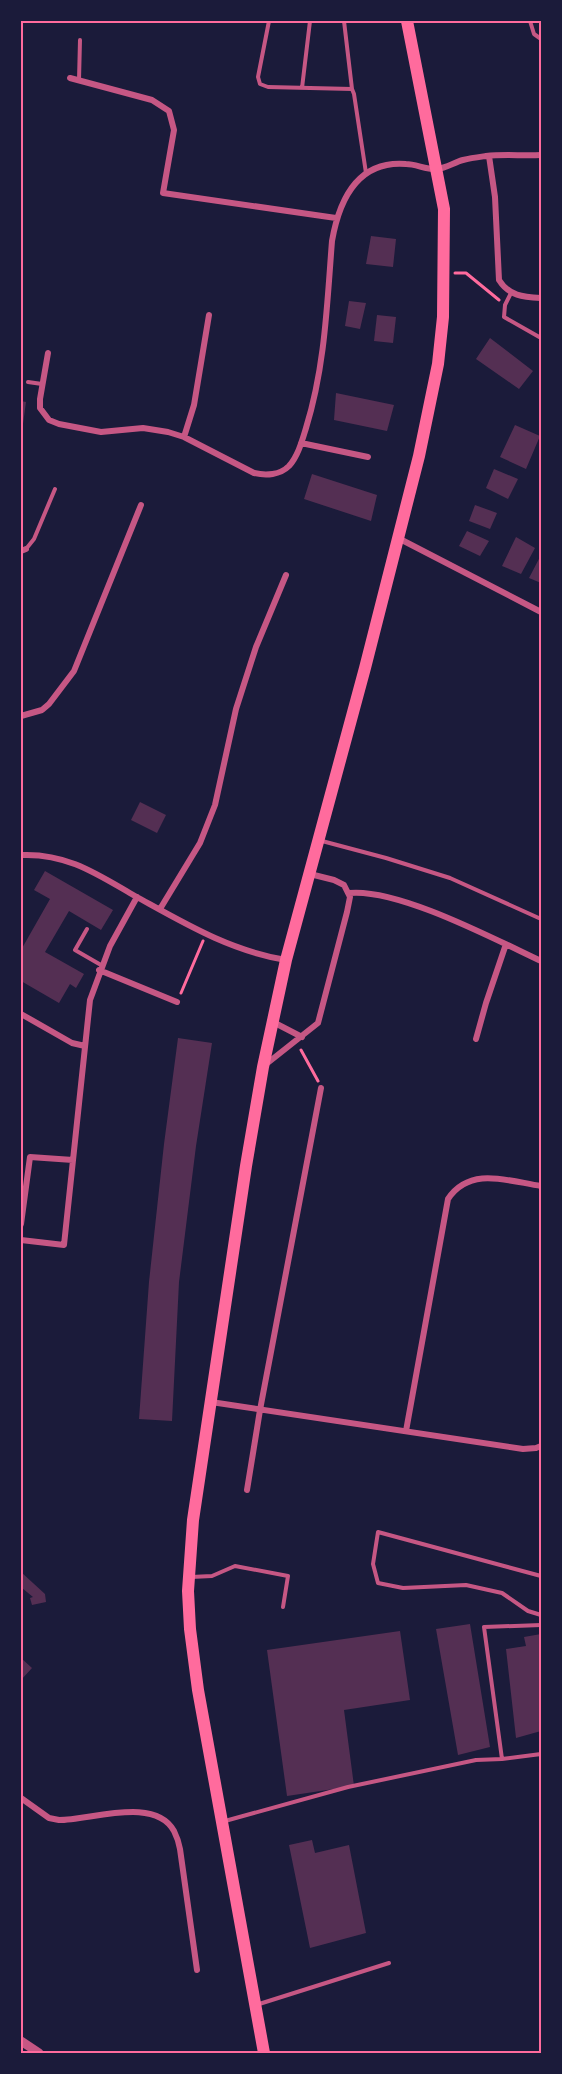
<svg xmlns="http://www.w3.org/2000/svg" width="562" height="2074" viewBox="0 0 562 2074" font-family="Commissioner,sans-serif">
	<style>
		.building { fill: #542f53 }
		.lines { fill: none; stroke-linecap: round; stroke-linejoin: round }
		.path { stroke: #ff6b9d; stroke-width: 3 }
		.service { stroke: #c65784; stroke-width: 4 }
		.minor { stroke: #c65784; stroke-width: 6 }
		.tertiary { stroke: #c65784; stroke-width: 9 }
		.primary { stroke: #ff6b9d; stroke-width: 12 }
		.neatline { fill: none; stroke: #ff6b9d; stroke-width: 2 }
	</style>
	<rect width="100%" height="100%" fill="#1b1b3a"/>
	<path class="building" d="M 371,236 L 396,239 L 393,267 L 366,264 Z
		M 349,301 L 366,303 L 360,329 L 345,326 Z
		M 377,315 L 396,317 L 393,343 L 374,341 Z
		M 490,338 L 533,371 L 519,389 L 476,359 Z
		M 336,393 L 394,405 L 387,431 L 334,420 Z
		M 21,401 L 26,402 L 22,431 L 21,431 Z
		M 515,425 L 540,436 L 526,469 L 500,457 Z
		M 494,469 L 518,479 L 508,499 L 486,488 Z
		M 312,474 L 377,495 L 371,521 L 304,499 Z
		M 475,505 L 497,513 L 490,529 L 469,521 Z
		M 467,531 L 489,541 L 480,556 L 459,546 Z
		M 516,537 L 535,548 L 521,574 L 502,566 Z
		M 541,555 L 541,583 L 529,578 Z
		M 140,802 L 166,815 L 157,833 L 131,820 Z
		M 45,871 L 113,910 L 101,930 L 69,911 L 45,952 L 84,974 L 76,988 L 70,984 L 59,1003 L 21,981 L 21,950 L 50,899 L 34,890 Z
		M 178,1038 L 212,1043 L 196,1146 L 179,1282 L 172,1421 L 139,1419 L 149,1282 L 164,1144 Z
		M 21,1572 L 45,1594 L 46,1602 L 32,1605 L 30,1598 L 33,1597 L 22,1588 L 21,1589 Z
		M 470,1624 L 490,1747 L 458,1755 L 436,1629 Z
		M 400,1631 L 410,1700 L 344,1710 L 354,1786 L 287,1796 L 267,1650 Z
		M 541,1634 L 541,1731 L 516,1738 L 506,1649 L 526,1646 L 524,1637 Z
		M 21,1658 L 32,1668 L 21,1680 Z
		M 312,1840 L 315,1853 L 349,1845 L 366,1933 L 310,1948 L 289,1845 Z"/>
	<g class="lines">
		<path class="path" d="M 455,273 L 466,273 L 499,300
			M 181,993 L 203,941
			M 301,1050 L 318,1081"/>
		<path class="service" d="M 269,21 L 258,77 L 260,84 L 268,87 L 352,89
			M 344,21 L 352,89 L 354,94 L 366,173
			M 530,21 L 534,34 L 541,39
			M 79,80 L 80,40
			M 302,88 L 310,21
			M 511,293 L 505,305 L 504,317 L 541,338
			M 28,382 L 42,384
			M 26,549 L 34,539 L 55,489
			M 322,841 L 386,858 L 450,878 L 541,919
			M 87,929 L 75,950 L 101,965
			M 541,1576 L 378,1532 L 373,1564 L 378,1583 L 403,1588 L 466,1585 L 502,1593 L 528,1611 L 541,1615
			M 191,1577 L 212,1576 L 235,1566 L 288,1576 L 283,1607
			M 502,1759 L 484,1627 L 541,1625
			M 225,1821 L 348,1787 L 476,1760 L 502,1759 L 541,1754
			M 256,2005 L 389,1963"/>
		<path class="minor" d="M 70,78 L 152,100 L 169,111 L 174,130 L 163,193 L 336,218
			M 489,156 L 495,197 L 499,280 C 509,296 523,297 541,298
			M 48,353 L 40,399 L 40,408 L 49,420 L 59,424 L 101,432 L 143,428 L 168,432 L 184,437 L 254,473 C 266,476 280,475 289,466 C 298,456 302,441 306,428 C 325,367 327,304 332,241 C 339,201 357,160 406,164 C 416,164 427,170 437,169 C 446,168 455,162 463,160 C 471,158 479,157 486,156 C 504,154 523,156 541,155
			M 184,437 L 194,405 L 209,315
			M 301,443 L 368,457
			M 398,538 L 541,612
			M 21,551 L 26,549
			M 21,716 L 42,710 L 49,704 L 74,671 L 141,505
			M 21,855 C 67,853 97,874 135,896 C 184,923 230,951 286,960
			M 349,893 C 398,888 494,939 541,961
			M 160,909 L 200,843 L 215,805 L 236,709 L 256,647 L 286,575
			M 99,970 L 177,1002
			M 21,1014 L 72,1043 L 85,1046
			M 273,1022 L 302,1037
			M 476,1039 L 486,1003 L 506,944
			M 265,1065 L 318,1023 L 347,912 L 350,897 L 344,885 L 334,880 L 310,874
			M 21,1224 L 30,1157 L 73,1160
			M 21,1240 L 64,1245 L 90,1000 L 110,946 L 137,897
			M 211,1402 L 523,1449 L 536,1448 L 541,1446
			M 406,1431 L 448,1199 C 470,1166 508,1181 541,1186
			M 247,1490 L 260,1410 L 321,1088
			M 21,1798 L 49,1818 L 59,1820 C 91,1820 155,1796 174,1831 C 177,1837 179,1843 180,1849 L 197,1970"/>
		<path class="tertiary" d="M 21,2041 L 39,2053"/>
		<path class="primary" d="M 264,2053 L 198,1690 L 190,1629 L 188,1591 L 193,1520 L 246,1166 L 263,1067 L 286,960 L 365,668 L 419,456 L 438,364 L 443,317 L 444,209 L 407,21"/>
	</g>
	<rect width="562" height="2074" fill="none" stroke="#1b1b3a" stroke-width="45"/>
	<rect x="22" y="22" width="518" height="2030" class="neatline"/>
</svg>
